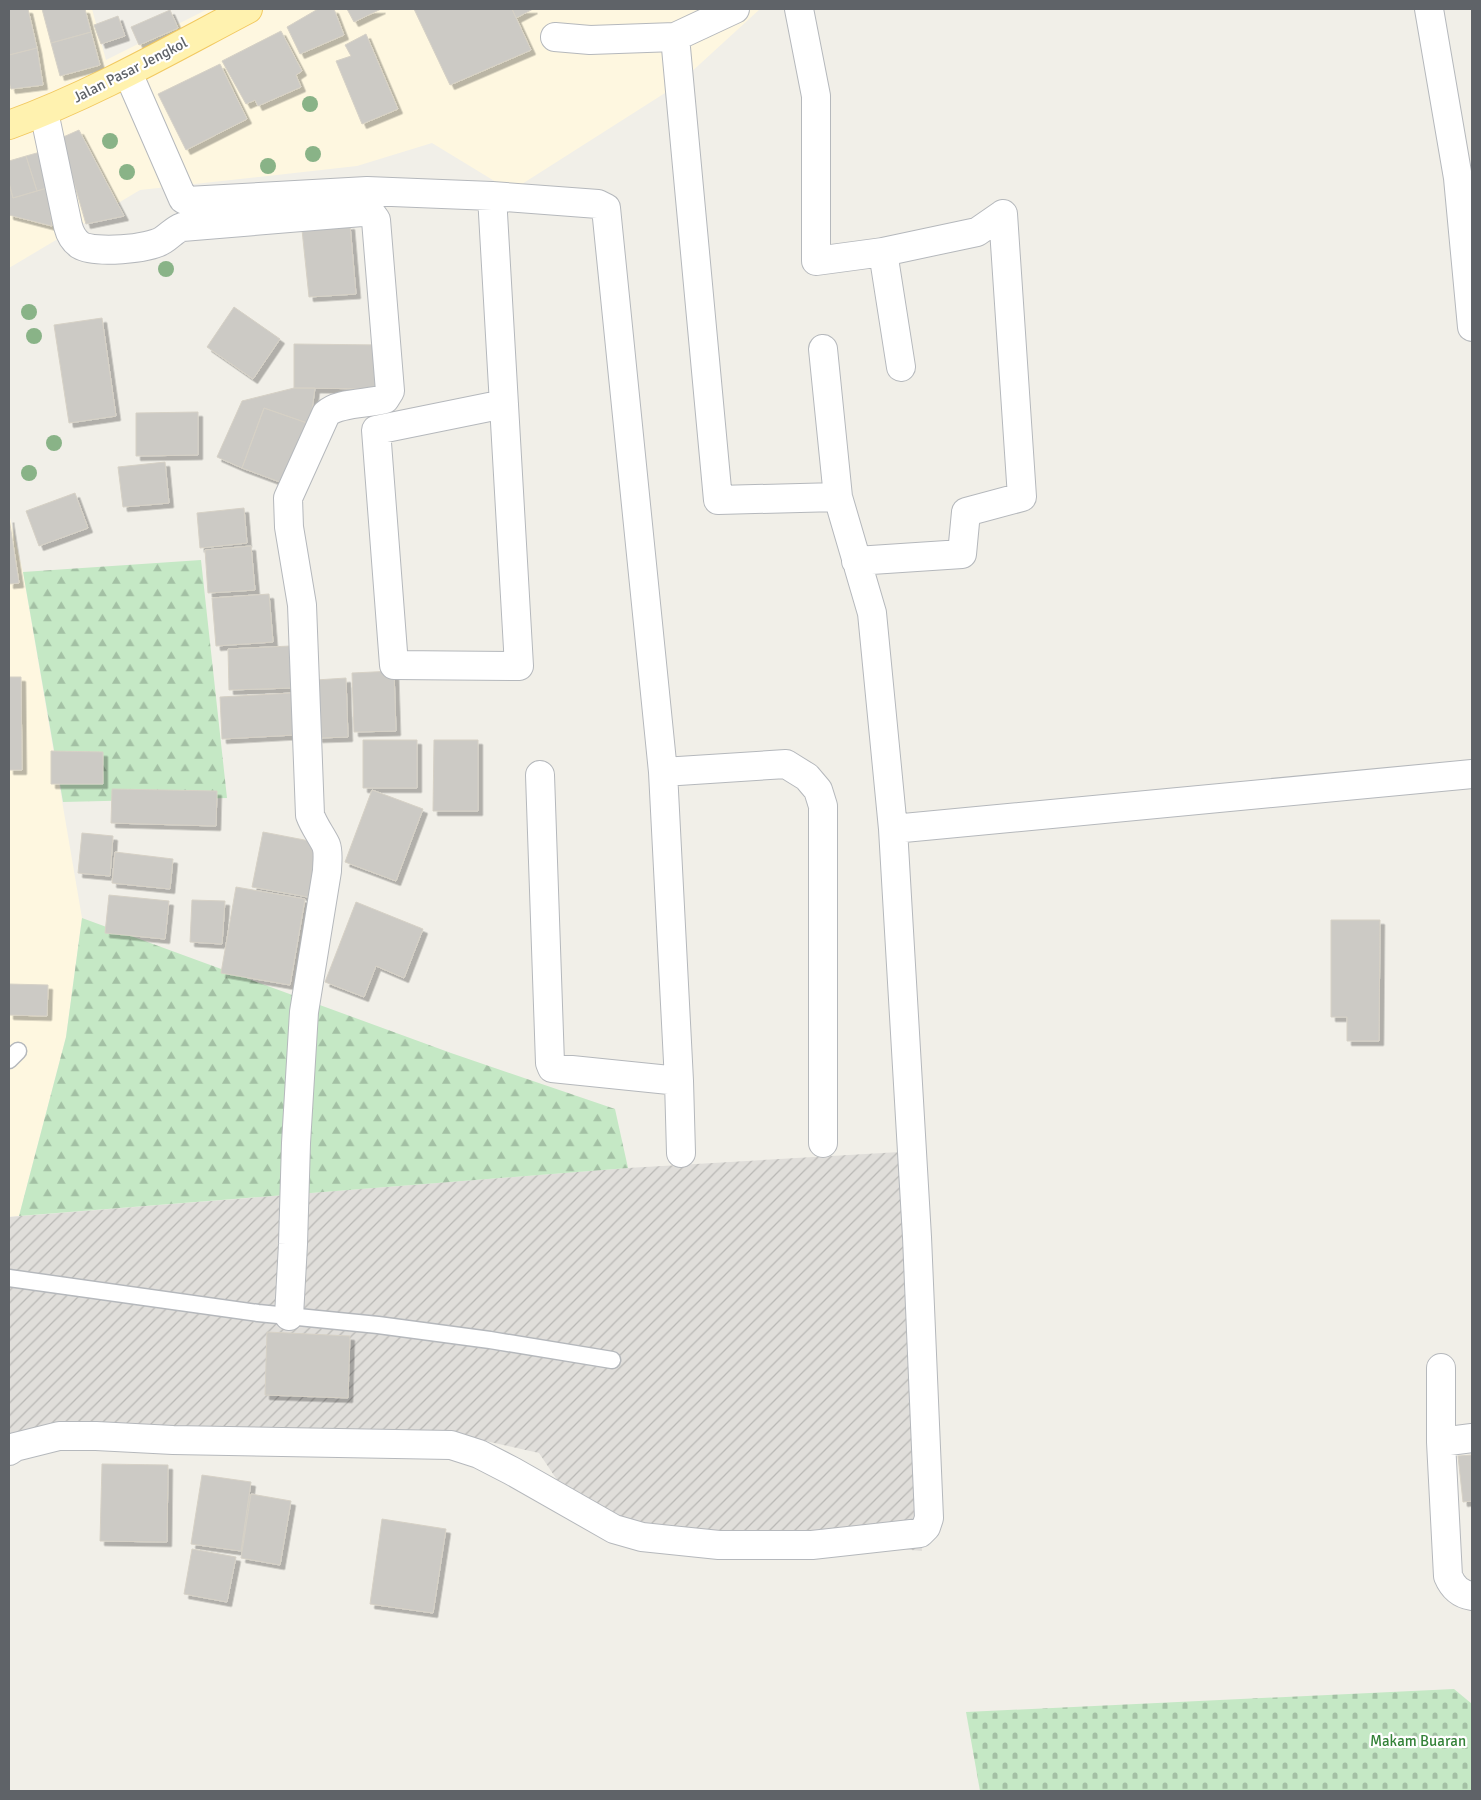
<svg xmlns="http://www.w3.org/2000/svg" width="1481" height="1800" viewBox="0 0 1481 1800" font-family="Signika,sans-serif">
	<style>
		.commercial { fill: #fef7e0 }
		.industrial { fill: url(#industrial-furrows) }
		.forest { fill: url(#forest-firs) }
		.cemetery { fill: url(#cemetery-stones) }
		.building { fill: #cccac5; stroke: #d6d1c6; filter: url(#shadow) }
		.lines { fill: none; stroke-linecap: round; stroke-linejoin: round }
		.service-casing { stroke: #b5b8bc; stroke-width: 19 }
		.minor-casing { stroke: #b5b8bc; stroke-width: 30 }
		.primary-casing { stroke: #f2c960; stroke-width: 30 }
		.service { stroke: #fff; stroke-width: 16 }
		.minor { stroke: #fff; stroke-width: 28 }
		.primary { stroke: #fff2af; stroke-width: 28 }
		.tree { fill: #89b387 }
		.labels { text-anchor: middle; stroke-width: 4.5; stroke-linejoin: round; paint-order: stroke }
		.street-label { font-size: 15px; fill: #5f6368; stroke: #fff }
		.park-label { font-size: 15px; fill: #348238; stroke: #fff }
	</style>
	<defs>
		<pattern id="industrial-furrows" width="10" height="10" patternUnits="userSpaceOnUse" patternTransform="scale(1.25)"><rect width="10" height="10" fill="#e0deda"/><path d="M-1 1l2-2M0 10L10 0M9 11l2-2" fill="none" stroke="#b9b8b5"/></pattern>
		<pattern id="forest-firs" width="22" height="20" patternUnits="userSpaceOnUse" patternTransform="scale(1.25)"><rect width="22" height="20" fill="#c5e8c5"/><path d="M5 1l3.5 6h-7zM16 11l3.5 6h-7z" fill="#a3c0a4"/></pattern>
		<pattern id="cemetery-stones" width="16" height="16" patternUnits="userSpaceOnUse" patternTransform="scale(1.25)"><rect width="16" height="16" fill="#c5e8c5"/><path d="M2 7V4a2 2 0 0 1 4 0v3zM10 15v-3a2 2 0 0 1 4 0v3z" fill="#a3c0a4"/></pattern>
		<filter id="shadow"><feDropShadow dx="4.5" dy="4.5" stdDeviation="0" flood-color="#0004"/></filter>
	</defs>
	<rect width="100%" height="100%" fill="#f1efe8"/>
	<path class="commercial" d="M 9,9 L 92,9 L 106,60 L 208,9 L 760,9 L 676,86 L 511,191 L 432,143 L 357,166 L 140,190 L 9,268 Z
		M 9,514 L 23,572 L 82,918 L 66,1037 L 19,1216 L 9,1217 Z"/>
	<path class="industrial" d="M 900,1152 L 922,1551 L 584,1520 L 539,1453 L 455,1434 L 9,1447 L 9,1217 L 628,1168 Z"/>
	<path class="forest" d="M 201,560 L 227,798 L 63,802 L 23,572 Z
		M 82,918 L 451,1053 L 615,1109 L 628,1168 L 19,1216 L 66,1037 Z"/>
	<path class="cemetery" d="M 1454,1689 L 1472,1704 L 1472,1791 L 980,1791 L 966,1712 Z"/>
	<path class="building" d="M 9,9 L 28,9 L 37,48 L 9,55 Z
		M 42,9 L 85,9 L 91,32 L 51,43 Z
		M 318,9 L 334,9 L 344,35 L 300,54 L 287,27 Z
		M 347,9 L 381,9 L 354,22 Z
		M 414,9 L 512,9 L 531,50 L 450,85 Z
		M 512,9 L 533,9 L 516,18 Z
		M 170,10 L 178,28 L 139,45 L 131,27 Z
		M 118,16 L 125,36 L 101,44 L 94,25 Z
		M 281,31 L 302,71 L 296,75 L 301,87 L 258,106 L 255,100 L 246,104 L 222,61 Z
		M 91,32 L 100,65 L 60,76 L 51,43 Z
		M 366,34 L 398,109 L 362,124 L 336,61 L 351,56 L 345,45 Z
		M 37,48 L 43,85 L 11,89 L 9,82 L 9,55 Z
		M 220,64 L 247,119 L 186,150 L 158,94 Z
		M 79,130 L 124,216 L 86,224 L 61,138 Z
		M 44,151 L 54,186 L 37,191 L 26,156 Z
		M 26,156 L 37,191 L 13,198 L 9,183 L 9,161 Z
		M 9,183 L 13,198 L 47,188 L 52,226 L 9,215 Z
		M 350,225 L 356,294 L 309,297 L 302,230 Z
		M 234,307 L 280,339 L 253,379 L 207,347 Z
		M 102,318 L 116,416 L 69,423 L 54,325 Z
		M 294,344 L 383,345 L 383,389 L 294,388 Z
		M 294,388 L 315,388 L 310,424 L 264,408 L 242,468 L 217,457 L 242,401 Z
		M 264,408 L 310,424 L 288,485 L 242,468 Z
		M 198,412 L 198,455 L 136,456 L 136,413 Z
		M 165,462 L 169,503 L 123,507 L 118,467 Z
		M 75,493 L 88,528 L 39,546 L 26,511 Z
		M 244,508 L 247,543 L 200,548 L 197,513 Z
		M 9,518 L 19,583 L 9,584 Z
		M 251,546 L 255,590 L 208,593 L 205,550 Z
		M 269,594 L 273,642 L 216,646 L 212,598 Z
		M 290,646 L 292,688 L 229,690 L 228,649 Z
		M 394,671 L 396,731 L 354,732 L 352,673 Z
		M 9,677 L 21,677 L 22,770 L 9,770 Z
		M 346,678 L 348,737 L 318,738 L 316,680 Z
		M 292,693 L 294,735 L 222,739 L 220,697 Z
		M 363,740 L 417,740 L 417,788 L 363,788 Z
		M 434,740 L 478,740 L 478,811 L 433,811 Z
		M 51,751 L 103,752 L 103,784 L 51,784 Z
		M 112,789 L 217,791 L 216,826 L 111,823 Z
		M 372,790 L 423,809 L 396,881 L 345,862 Z
		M 263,832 L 320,843 L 308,897 L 252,887 Z
		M 82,833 L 113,836 L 110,876 L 78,873 Z
		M 115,852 L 173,859 L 170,889 L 112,883 Z
		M 236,887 L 305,899 L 290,985 L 221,973 Z
		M 109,895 L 169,901 L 165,939 L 105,933 Z
		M 192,900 L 225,901 L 222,944 L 190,942 Z
		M 356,902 L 423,929 L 404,978 L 376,966 L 364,997 L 325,982 Z
		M 1331,920 L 1380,920 L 1379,1041 L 1347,1041 L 1347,1017 L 1331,1017 Z
		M 9,984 L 48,985 L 47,1016 L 9,1015 Z
		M 267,1332 L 350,1336 L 348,1398 L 265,1395 Z
		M 1472,1455 L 1472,1501 L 1463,1502 L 1458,1456 Z
		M 102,1464 L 168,1465 L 167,1542 L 100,1541 Z
		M 202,1475 L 251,1482 L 241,1551 L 191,1544 Z
		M 251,1494 L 291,1501 L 280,1565 L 241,1558 Z
		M 382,1519 L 446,1529 L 433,1613 L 370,1604 Z
		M 192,1549 L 236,1557 L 227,1602 L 184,1594 Z"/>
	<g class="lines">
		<g class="service-casing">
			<path id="service" d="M 9,1060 L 18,1051
				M 9,1278 L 258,1313 L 378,1325 L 490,1340 L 612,1360"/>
		</g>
		<g class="minor-casing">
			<path id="minor" d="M 799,9 L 816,96 L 816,261 L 883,252 L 901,367
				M 1429,9 L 1458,178 L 1472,327
				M 675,37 L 735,9
				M 128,73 L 183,199 L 187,201 L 367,191 L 492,196 L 598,204 L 606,208 L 663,772 L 786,764 L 807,777 L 818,790 L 823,806 L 823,1143
				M 44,112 L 68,226 C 70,234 73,240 80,245 C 95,254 149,249 163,240 C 171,235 174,230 182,227 L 362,212 L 371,213 L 376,220 L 390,391 L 385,399 C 368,404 338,402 326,414 L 288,498 L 289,527 L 302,605 L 310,815 C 314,826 321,835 326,845 C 329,853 327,863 327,871 L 304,1012 L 296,1143 L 293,1244 L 289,1316
				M 492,196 L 519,666 L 394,665 L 376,430 L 504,404
				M 883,252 L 977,232 L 1003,214
				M 823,349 L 838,497
				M 856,561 L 962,554 L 966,512 L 1022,497 L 1003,214
				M 663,772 L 679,1081 L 681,1153
				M 540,775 L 550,1063 L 552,1068 L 679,1081
				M 893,829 L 1472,774
				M 1441,1368 L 1441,1442 L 1448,1576 C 1453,1588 1460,1594 1472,1596
				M 1441,1442 L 1472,1438
				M 9,1451 L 15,1447 L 59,1436 L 96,1436 L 173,1440 L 451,1445 L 479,1454 L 512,1471 L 614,1529 L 642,1537 L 719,1545 L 812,1545 L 920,1533 L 926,1527 L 929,1518 L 917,1237 L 893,829 L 872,613 L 838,497 L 718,500 L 675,37 L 590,40 L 555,37"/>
		</g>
		<g class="primary-casing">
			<path id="primary" d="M 9,125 C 92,95 170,50 248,9"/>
		</g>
		<use href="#service" class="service"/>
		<use href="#minor" class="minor"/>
		<use href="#primary" class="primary"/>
	</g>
	<g class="tree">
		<circle cx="310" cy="104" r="8"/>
		<circle cx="110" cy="141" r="8"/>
		<circle cx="313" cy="154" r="8"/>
		<circle cx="268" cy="166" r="8"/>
		<circle cx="127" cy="172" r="8"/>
		<circle cx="166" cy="269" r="8"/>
		<circle cx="29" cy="312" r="8"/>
		<circle cx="34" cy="336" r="8"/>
		<circle cx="54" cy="443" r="8"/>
		<circle cx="29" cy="473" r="8"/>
	</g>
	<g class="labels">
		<g class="street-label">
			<text transform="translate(130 70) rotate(-27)" y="5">Jalan Pasar Jengkol</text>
		</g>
		<g class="park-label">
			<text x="1418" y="1746">Makam Buaran</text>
		</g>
	</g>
	<rect width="1481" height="1800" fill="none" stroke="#5f6368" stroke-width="20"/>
</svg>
